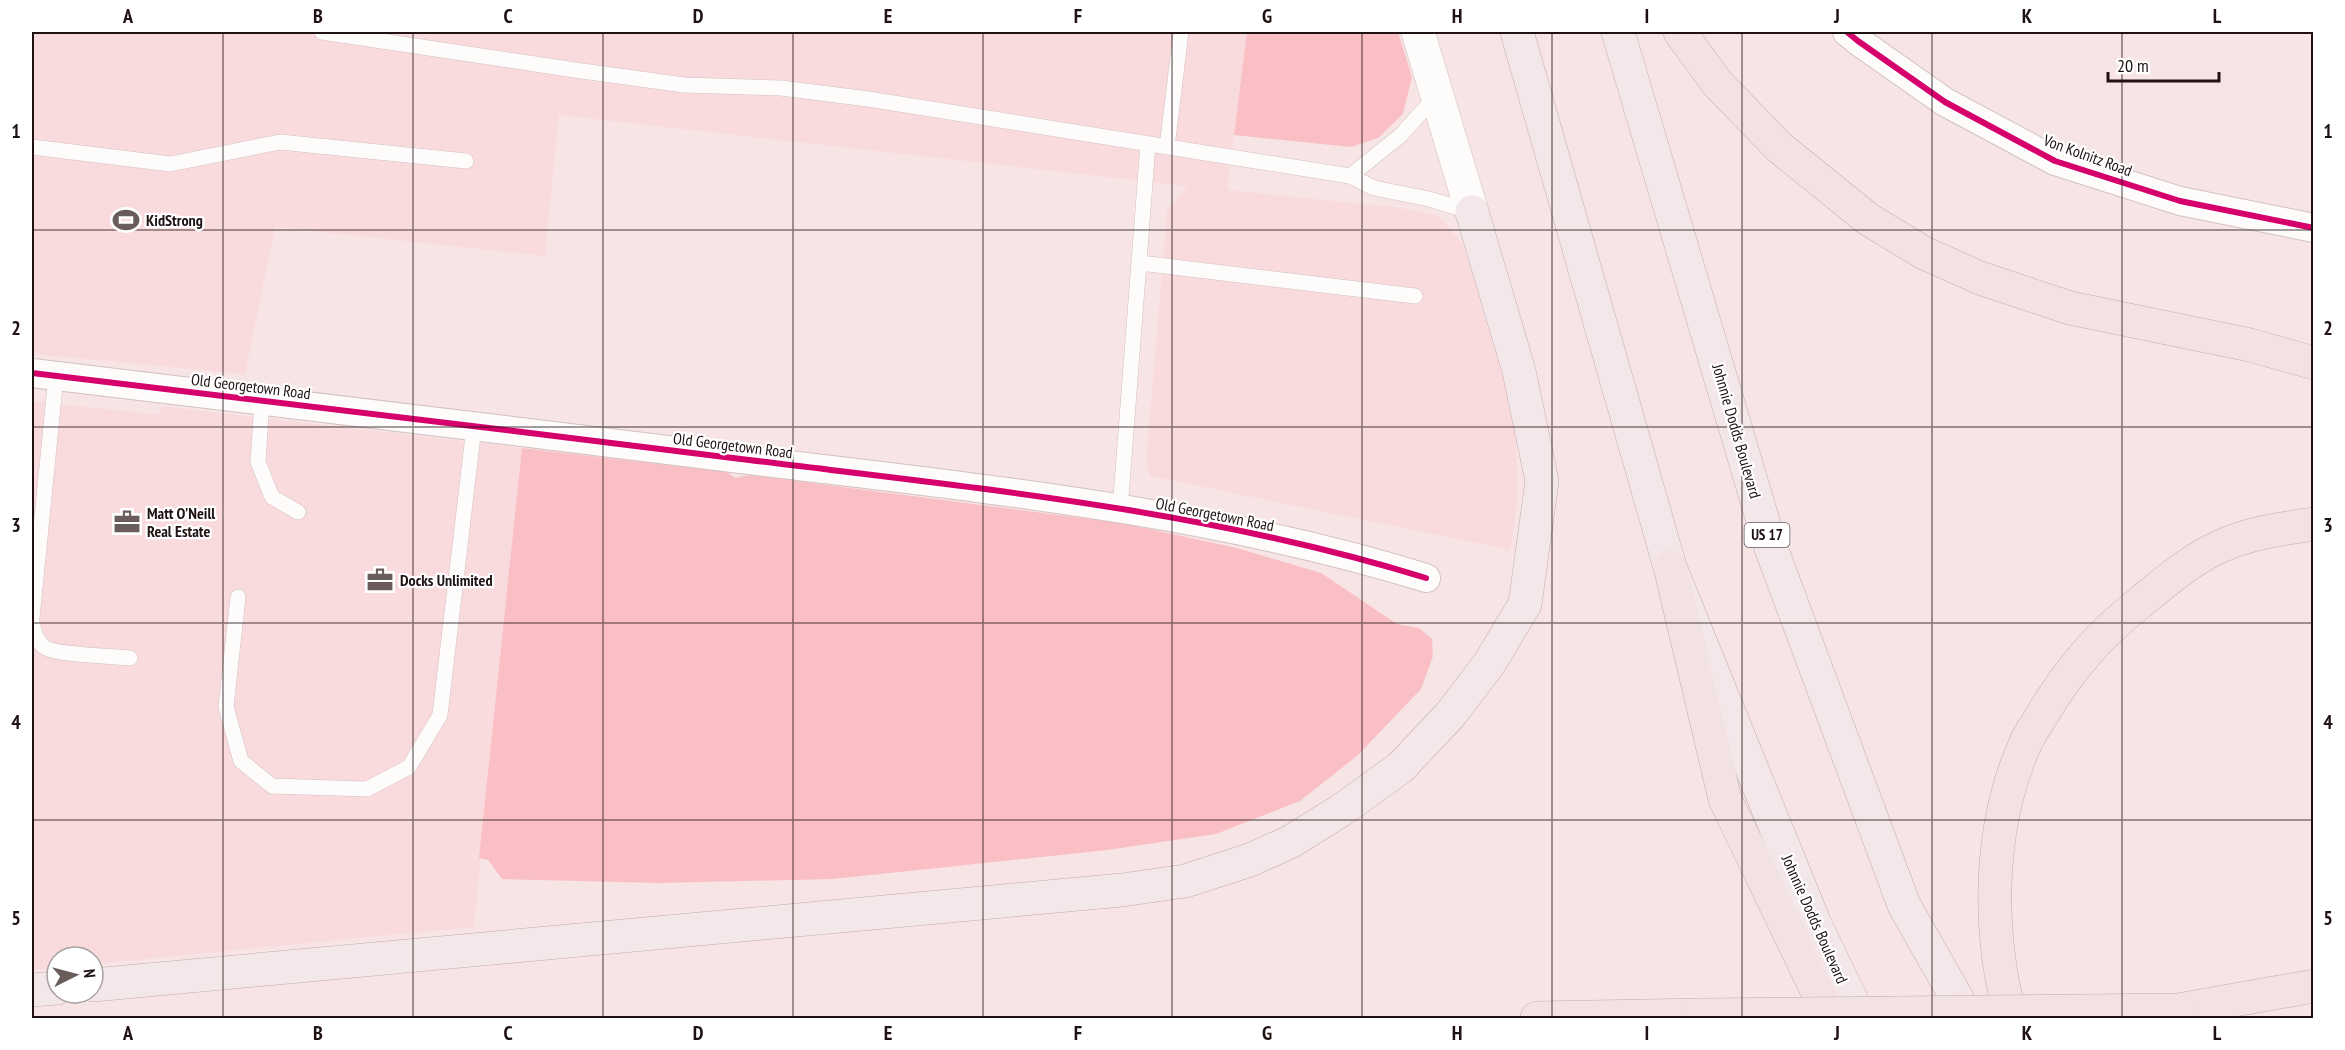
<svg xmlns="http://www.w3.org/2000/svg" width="2345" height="1050" viewBox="0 0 2345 1050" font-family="'PT Sans Narrow',sans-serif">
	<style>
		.built { fill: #fadbdd }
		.green { fill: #fabfc5 }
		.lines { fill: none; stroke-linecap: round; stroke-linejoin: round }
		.service-casing { stroke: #d2c1c2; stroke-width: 16 }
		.minor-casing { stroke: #d2c1c2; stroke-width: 30 }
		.secondary-casing { stroke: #d2c1c2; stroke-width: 34 }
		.trunk-casing { stroke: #c3acae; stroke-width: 34 }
		.motorway-casing { stroke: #c3acae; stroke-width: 34 }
		.service { stroke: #fefbfb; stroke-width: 15 }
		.minor { stroke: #fefbfb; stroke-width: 28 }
		.secondary { stroke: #fefbfb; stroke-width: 33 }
		.trunk { stroke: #f4e7e9; stroke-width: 33 }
		.motorway { stroke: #f2e2e4; stroke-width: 33 }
		.motorway-bridge-casing { stroke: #c3acae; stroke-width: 34; stroke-linecap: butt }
		.motorway-bridge { stroke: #f2e2e4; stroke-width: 33 }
		.cycleway-casing { stroke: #fff; stroke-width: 10 }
		.cycleway { stroke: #d6006c; stroke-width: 6 }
		.grid { fill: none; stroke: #201213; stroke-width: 1.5; stroke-opacity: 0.55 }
		.labels { text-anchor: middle; stroke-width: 4.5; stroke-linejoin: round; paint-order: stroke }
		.shield { fill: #fff; stroke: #63595a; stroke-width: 1.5 }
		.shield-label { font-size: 15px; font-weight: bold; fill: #201213 }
		.street-label { font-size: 16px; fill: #201213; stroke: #fff }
		.poi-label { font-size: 16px; font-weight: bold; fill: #201213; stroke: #fff; text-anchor: start }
		.neatline { fill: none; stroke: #201213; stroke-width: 2 }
		.grid-label { font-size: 20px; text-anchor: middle; font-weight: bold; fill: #201213 }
	</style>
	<rect width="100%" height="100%" fill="#f7e4e5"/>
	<path class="built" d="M 32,32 L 1247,32 L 1227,190 L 1394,207 L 1437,215 L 1463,244 L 1515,418 L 1518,499 L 1510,550 L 1150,476 L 1146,461 L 1167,211 L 1187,186 L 559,115 L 545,256 L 275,227 L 245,374 L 32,354 Z
		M 32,401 L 160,415 L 161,406 L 522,448 L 474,927 L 93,964 L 93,957 L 57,957 L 57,968 L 32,970 Z"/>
	<path class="green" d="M 1247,32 L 1398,32 L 1412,77 L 1403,114 L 1378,138 L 1351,147 L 1234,135 Z
		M 522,448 L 727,472 L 735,478 L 750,475 L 1121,523 L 1237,548 L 1321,573 L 1397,624 L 1419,628 L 1432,639 L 1433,656 L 1421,689 L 1358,755 L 1300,801 L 1216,834 L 1107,850 L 833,879 L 659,883 L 502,879 L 488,860 L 479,858 Z"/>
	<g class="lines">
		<g class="service-casing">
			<path id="service" d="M 322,32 L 575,70 L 684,85 L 781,88 L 868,99 L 1350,176 L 1374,188 L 1429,199 L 1472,212
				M 32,147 L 170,164 L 280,142 L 466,161
				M 1167,147 L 1181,32
				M 1350,176 L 1401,135 L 1437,95
				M 1140,263 L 1415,296
				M 262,401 L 258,462 L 272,497 L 298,512
				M 1120,510 L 1148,144
				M 238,597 L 226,707 L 241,761 L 272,786 L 367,789 L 409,767 L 440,715 L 474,427
				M 32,618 L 56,376
				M 32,622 C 34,631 36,640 44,647 C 54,655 114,656 130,658"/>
		</g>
		<g class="minor-casing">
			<path id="minor" d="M 1847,32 L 1858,41 L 1945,102 L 2055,161 L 2180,201 L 2314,228
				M 32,373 C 271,400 510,431 749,460 C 976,488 1207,510 1426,578"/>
		</g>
		<g class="secondary-casing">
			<path id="secondary" d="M 1418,32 L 1472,212"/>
		</g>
		<g class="trunk-casing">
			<path id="trunk" d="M 1517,32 L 1670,567 L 1814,922 L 1860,1018
				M 1618,32 L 1771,548 L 1904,905 L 1968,1018
				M 93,985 L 1122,890 L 1185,881 L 1250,860 L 1290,842 L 1340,811 L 1400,768 L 1450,715 L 1489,664 L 1525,604 L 1542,481 L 1519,371 L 1472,212
				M 32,990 L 57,988"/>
		</g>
		<g class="motorway-casing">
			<path id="motorway" d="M 1680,32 L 1717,83 L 1779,147 L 1868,219 L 1924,253 L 1980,278 L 2070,308 L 2250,345 L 2314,363
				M 1670,567 L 1725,799 L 1830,1018
				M 2178,1010 L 2314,986
				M 1537,1018 L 1700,1015
				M 2011,1018 C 1987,931 1988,826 2026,742 C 2030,733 2037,724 2042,715 C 2070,668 2100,634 2143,600 C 2165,582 2192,559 2217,548 C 2248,533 2280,529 2314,524"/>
		</g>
		<use href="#service" class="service"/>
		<use href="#minor" class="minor"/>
		<use href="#secondary" class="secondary"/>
		<use href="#trunk" class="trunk"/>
		<use href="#motorway" class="motorway"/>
		<g class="motorway-bridge-casing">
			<path id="motorway-bridge" d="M 1700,1015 L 2178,1010"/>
		</g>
		<use href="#motorway-bridge" class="motorway-bridge"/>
		<g class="cycleway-casing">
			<path id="cycleway" d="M 1847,32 L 1858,41 L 1945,102 L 2055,161 L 2180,201 L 2314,228
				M 32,373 C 271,400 510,431 749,460 C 976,488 1207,510 1426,578"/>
		</g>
		<use href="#cycleway" class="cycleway"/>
	</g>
	<path class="grid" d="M 223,32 L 223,1018M 413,32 L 413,1018M 603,32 L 603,1018M 793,32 L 793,1018M 983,32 L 983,1018M 1172,32 L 1172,1018M 1362,32 L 1362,1018M 1552,32 L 1552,1018M 1742,32 L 1742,1018M 1932,32 L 1932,1018M 2122,32 L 2122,1018M 32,230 L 2314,230M 32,427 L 2314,427M 32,623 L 2314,623M 32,820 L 2314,820"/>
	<defs>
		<g id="stadium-bare" transform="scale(2.07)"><path d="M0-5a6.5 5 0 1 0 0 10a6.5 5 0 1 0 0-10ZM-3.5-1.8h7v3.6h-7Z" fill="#6b5c5c" stroke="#fff" stroke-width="2.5" paint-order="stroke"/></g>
		<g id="office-bare" transform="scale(2.07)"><path d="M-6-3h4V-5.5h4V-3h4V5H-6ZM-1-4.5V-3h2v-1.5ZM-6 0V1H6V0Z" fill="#6b5c5c" stroke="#fff" stroke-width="2.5" paint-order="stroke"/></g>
	</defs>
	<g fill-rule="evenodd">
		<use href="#stadium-bare" x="126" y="220"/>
		<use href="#office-bare" x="127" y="522"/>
		<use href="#office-bare" x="380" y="580"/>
	</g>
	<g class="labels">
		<rect class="shield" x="1744.5" y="523" width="45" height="24" rx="4.5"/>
		<g class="shield-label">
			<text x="1767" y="540">US 17</text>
		</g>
		<g class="street-label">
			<text transform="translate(2088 155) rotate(20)" y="6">Von Kolnitz Road</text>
			<text transform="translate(251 386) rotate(7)" y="6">Old Georgetown Road</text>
			<text transform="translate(1737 431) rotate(74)" y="6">Johnnie Dodds Boulevard</text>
			<text transform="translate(733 445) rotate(7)" y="6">Old Georgetown Road</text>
			<text transform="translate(1215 514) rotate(11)" y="6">Old Georgetown Road</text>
			<text transform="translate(1815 919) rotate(66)" y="6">Johnnie Dodds Boulevard</text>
		</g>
		<g class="poi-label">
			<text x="146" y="226">KidStrong</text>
			<text x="147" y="519">Matt O'Neill<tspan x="147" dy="18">Real Estate</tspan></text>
			<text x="400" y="586">Docks Unlimited</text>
		</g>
	</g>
	<rect width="2345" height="1050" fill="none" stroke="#ffffff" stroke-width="66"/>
	<g transform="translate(75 975) rotate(84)"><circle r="28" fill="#ffffff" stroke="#a6a0a1" stroke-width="1.5"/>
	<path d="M0-4.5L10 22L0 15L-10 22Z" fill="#6b5c5c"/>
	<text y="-9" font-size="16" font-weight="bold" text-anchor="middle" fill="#201213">N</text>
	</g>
	<path d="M2108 72v9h111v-9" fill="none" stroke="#201213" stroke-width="3"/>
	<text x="2117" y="72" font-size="18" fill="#201213" stroke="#ffffff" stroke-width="4.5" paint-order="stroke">20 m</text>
	<rect x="33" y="33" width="2279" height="984" class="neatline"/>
	<g class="grid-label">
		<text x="128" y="23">A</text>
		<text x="318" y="23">B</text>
		<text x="508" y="23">C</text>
		<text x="698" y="23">D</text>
		<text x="888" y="23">E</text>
		<text x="1078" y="23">F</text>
		<text x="1267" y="23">G</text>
		<text x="1457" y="23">H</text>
		<text x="1647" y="23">I</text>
		<text x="1837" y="23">J</text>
		<text x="2027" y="23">K</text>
		<text x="2217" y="23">L</text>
		<text x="16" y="138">1</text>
		<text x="2328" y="138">1</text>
		<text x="16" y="335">2</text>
		<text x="2328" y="335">2</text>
		<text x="16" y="532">3</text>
		<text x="2328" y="532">3</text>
		<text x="16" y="729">4</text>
		<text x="2328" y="729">4</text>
		<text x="16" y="925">5</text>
		<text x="2328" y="925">5</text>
		<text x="128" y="1040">A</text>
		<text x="318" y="1040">B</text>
		<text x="508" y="1040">C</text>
		<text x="698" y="1040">D</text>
		<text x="888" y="1040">E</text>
		<text x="1078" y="1040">F</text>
		<text x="1267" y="1040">G</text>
		<text x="1457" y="1040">H</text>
		<text x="1647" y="1040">I</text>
		<text x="1837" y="1040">J</text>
		<text x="2027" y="1040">K</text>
		<text x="2217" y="1040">L</text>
	</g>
</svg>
